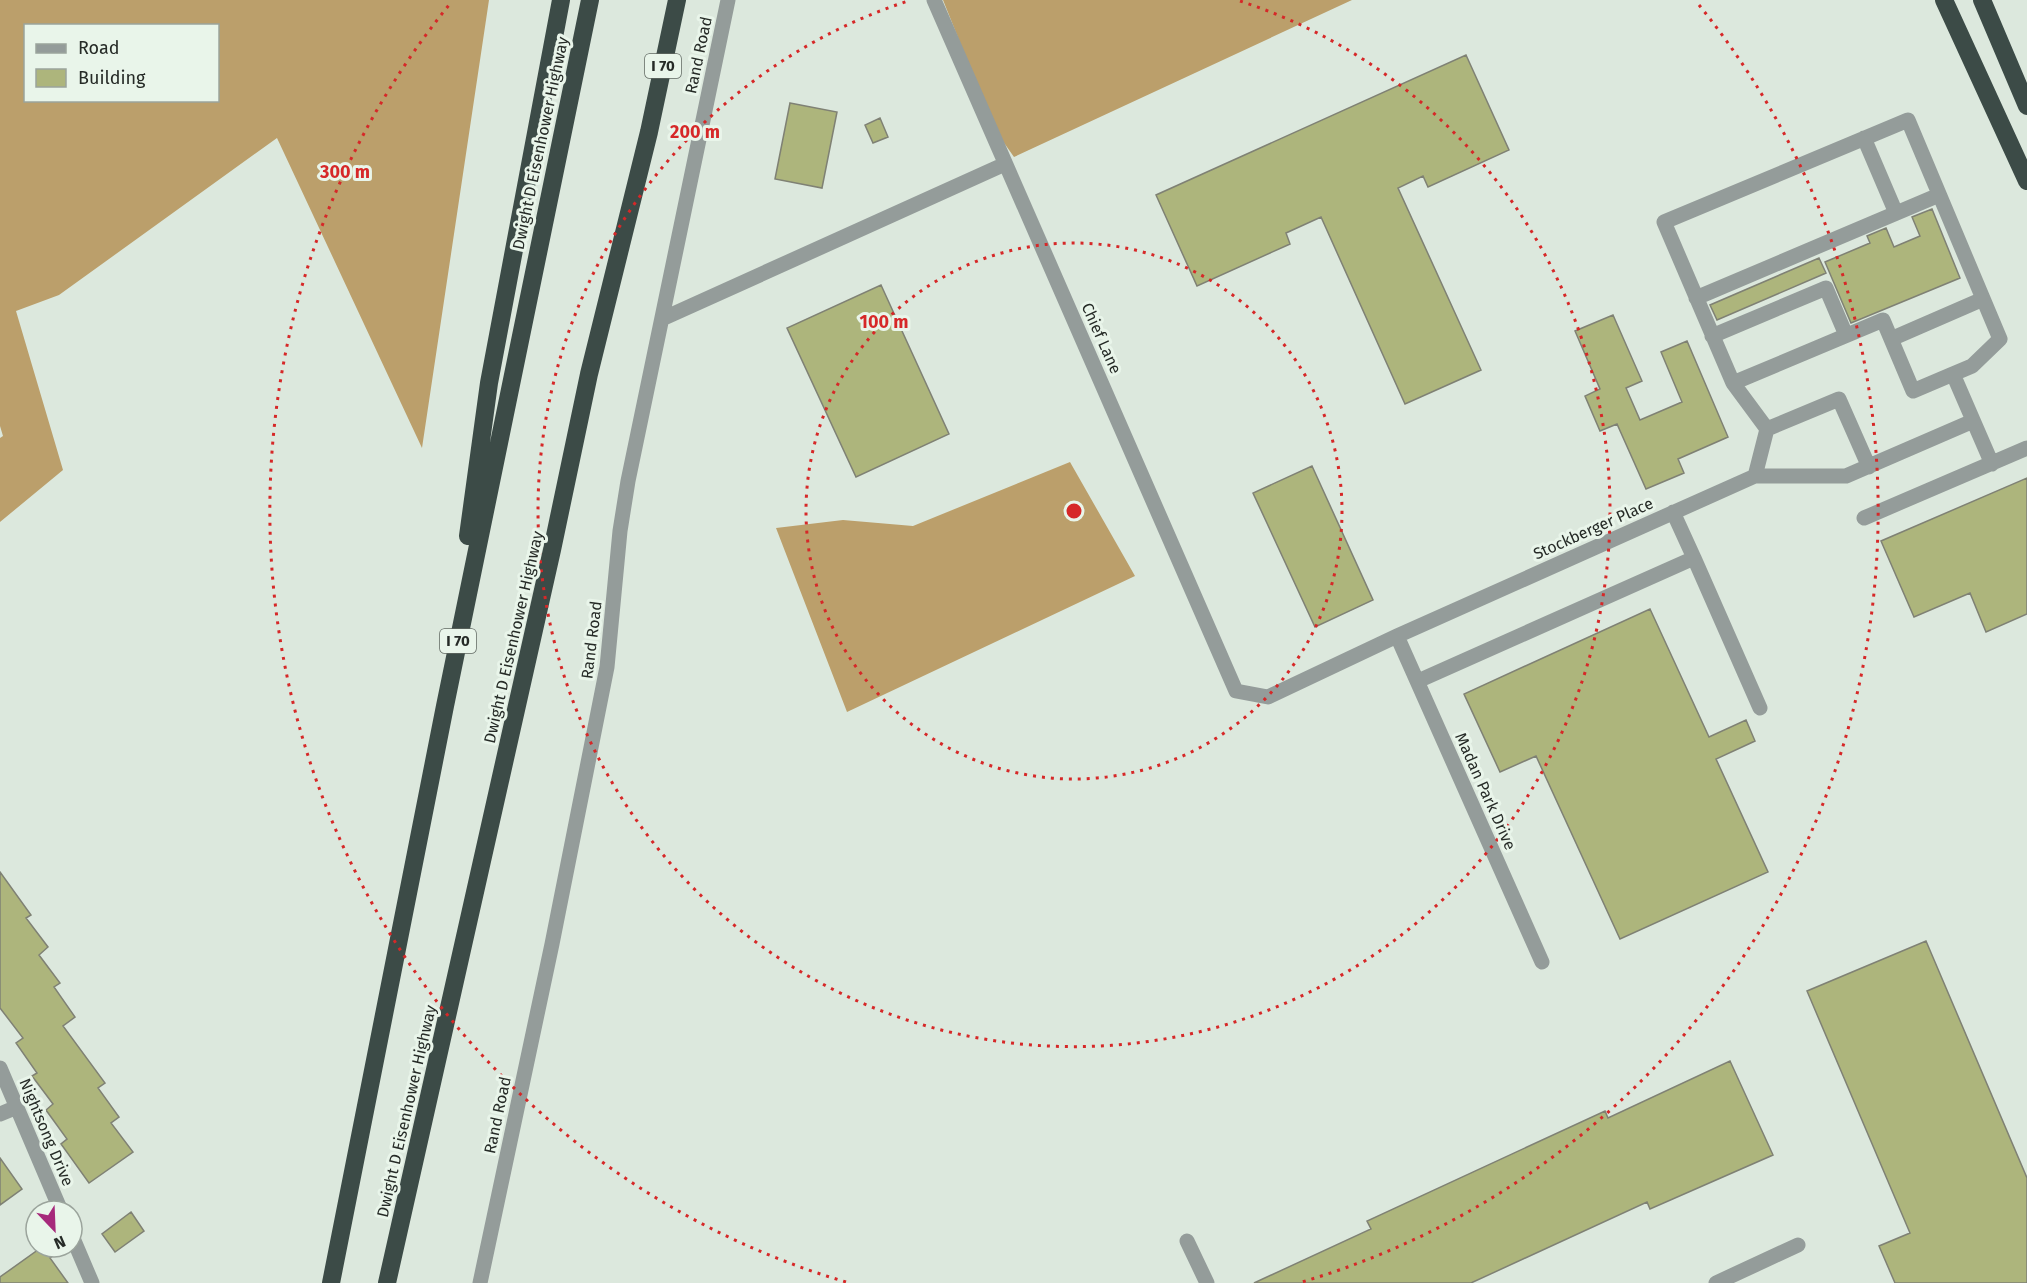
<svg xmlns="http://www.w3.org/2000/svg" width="2027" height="1283" viewBox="0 0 2027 1283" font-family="'Fira Sans',sans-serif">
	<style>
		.forest { fill: #bb9f6b; fill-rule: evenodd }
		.building { fill: #adb57c; stroke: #7f8174; stroke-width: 1.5 }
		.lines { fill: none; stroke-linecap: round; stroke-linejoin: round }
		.minor { stroke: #949c9a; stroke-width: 15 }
		.highway { stroke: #3c4b47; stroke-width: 18 }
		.ring { fill: none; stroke: #d62828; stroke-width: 3; stroke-dasharray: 3 6 }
		.labels { text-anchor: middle; stroke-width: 6; stroke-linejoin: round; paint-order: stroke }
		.shield { fill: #e9f5ea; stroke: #606862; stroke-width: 1.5 }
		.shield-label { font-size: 15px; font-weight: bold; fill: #262b27 }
		.street-label { font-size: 16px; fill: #262b27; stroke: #e9f5ea }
		.centre { fill: #d62828; stroke: #e9f5ea; stroke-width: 3 }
		.ring-label { font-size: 18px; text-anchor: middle; font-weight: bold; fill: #d62828; stroke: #e9f5ea; stroke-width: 6; stroke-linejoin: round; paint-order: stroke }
	</style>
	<rect width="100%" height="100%" fill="#dce8dd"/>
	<path class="forest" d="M 0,0 L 489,0 L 422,448 L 277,138 L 59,295 L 16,311 L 63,470 L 0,522 L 0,438 L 3,436 L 0,426 ZM 26,26 L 218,26 L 218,100 L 26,100 Z
		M 943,0 L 1352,0 L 1014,157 L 995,130 Z
		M 1070,462 L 1135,576 L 847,712 L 776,528 L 843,520 L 913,526 Z"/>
	<path class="building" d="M 1466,55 L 1509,150 L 1428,187 L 1423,176 L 1398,188 L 1481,370 L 1405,404 L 1321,217 L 1286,233 L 1290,244 L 1197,286 L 1156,195 Z
		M 790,103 L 837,112 L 822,188 L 775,179 Z
		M 880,118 L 888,137 L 873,143 L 865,125 Z
		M 1932,209 L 1960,278 L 1851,323 L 1825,262 L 1870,243 L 1867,236 L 1886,228 L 1894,247 L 1920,236 L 1912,217 Z
		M 1819,258 L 1826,273 L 1717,320 L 1710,305 Z
		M 881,285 L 949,434 L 856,477 L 787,328 Z
		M 1613,315 L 1642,381 L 1626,388 L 1640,420 L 1682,402 L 1661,352 L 1687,341 L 1728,437 L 1678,459 L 1684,473 L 1646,489 L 1617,424 L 1600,431 L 1585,396 L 1600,389 L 1575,331 Z
		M 1312,466 L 1373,600 L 1315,627 L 1253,493 Z
		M 2027,478 L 2027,614 L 1986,632 L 1970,593 L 1914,617 L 1881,541 Z
		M 1650,609 L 1709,737 L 1746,720 L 1755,741 L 1716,759 L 1768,872 L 1620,939 L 1536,756 L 1500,772 L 1464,694 Z
		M 0,872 L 31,915 L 26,918 L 48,947 L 39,955 L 60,983 L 54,987 L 75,1017 L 63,1026 L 105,1083 L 98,1088 L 119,1117 L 111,1123 L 133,1152 L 89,1183 L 61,1144 L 67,1139 L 46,1110 L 53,1104 L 32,1076 L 37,1073 L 16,1043 L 23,1038 L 0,1008 Z
		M 1926,941 L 2027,1178 L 2027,1283 L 1895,1283 L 1879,1246 L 1910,1233 L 1807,991 Z
		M 1730,1061 L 1773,1155 L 1650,1209 L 1647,1202 L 1471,1283 L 1254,1283 L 1371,1229 L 1367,1221 L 1605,1111 L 1608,1118 Z
		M 0,1158 L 22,1189 L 0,1205 Z
		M 131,1212 L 144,1231 L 115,1252 L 102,1234 Z
		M 42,1247 L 65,1247 L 50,1258 L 68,1283 L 0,1283 L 0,1277 Z"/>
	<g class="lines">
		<path class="minor" d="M 934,0 L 1236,691 L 1268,697 L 1397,636 L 1755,476 L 1846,476 L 1973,421
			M 1864,138 L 1896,213
			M 1696,298 L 1939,195
			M 662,319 L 1005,164
			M 1712,336 L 1826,288 L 1846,335
			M 1891,339 L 1983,299
			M 1953,374 L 1913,391 L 1883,320 L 1733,383 L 1664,222 L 1908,120 L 2000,339 L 1972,366 L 1953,374 L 1992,464
			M 1733,383 L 1767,429
			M 1755,476 L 1767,429 L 1839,399 L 1869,467
			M 1864,518 L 2027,448
			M 1694,558 L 1760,708
			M 1397,636 L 1542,962
			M 1418,681 L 1694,558 L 1673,512
			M 0,1068 L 61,1211
			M 0,1114 L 17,1107
			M 72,1236 L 92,1283
			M 1187,1241 L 1207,1283
			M 480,1283 L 552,944 L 607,667 L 620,531 L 628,481 L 728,0
			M 1716,1283 L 1798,1245"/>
		<path class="highway" d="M 1944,0 L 2027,181
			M 1982,0 L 2027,106
			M 468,536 L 489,383 L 561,0
			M 331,1283 L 445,706 L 590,0
			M 387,1283 L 552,550 L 589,374 L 649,132 L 677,0"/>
	</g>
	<g class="ring">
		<circle cx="1074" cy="511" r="268"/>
		<path d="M1240 1A536 536 0 1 1 908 1"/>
		<path d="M846 1282A804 804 0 0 1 449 5M1699 5A804 804 0 0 1 1302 1282"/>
	</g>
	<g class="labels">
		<g class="shield">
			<rect x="645" y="54" width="36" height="24" rx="4.5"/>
			<rect x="440" y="629" width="36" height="24" rx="4.5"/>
		</g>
		<g class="shield-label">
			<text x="663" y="71">I 70</text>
			<text x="458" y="646">I 70</text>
		</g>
		<g class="street-label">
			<text transform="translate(698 55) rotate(-78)" y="6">Rand Road</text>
			<text transform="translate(540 143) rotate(-78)" y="6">Dwight D Eisenhower Highway</text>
			<text transform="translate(1102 338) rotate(66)" y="6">Chief Lane</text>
			<text transform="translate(1593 528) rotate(-24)" y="6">Stockberger Place</text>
			<text transform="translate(513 637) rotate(-77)" y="6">Dwight D Eisenhower Highway</text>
			<text transform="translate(591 640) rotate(-83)" y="6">Rand Road</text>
			<text transform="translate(1486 791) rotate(66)" y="6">Madan Park Drive</text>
			<text transform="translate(406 1111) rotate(-77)" y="6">Dwight D Eisenhower Highway</text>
			<text transform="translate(497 1115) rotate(-78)" y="6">Rand Road</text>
			<text transform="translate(47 1132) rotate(67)" y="6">Nightsong Drive</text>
		</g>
	</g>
	<circle cx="1074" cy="511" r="9" class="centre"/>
	<g class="ring-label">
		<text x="695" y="138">200 m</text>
		<text x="345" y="178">300 m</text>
		<text x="884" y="328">100 m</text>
	</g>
	<rect x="24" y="24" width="195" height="78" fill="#e9f5ea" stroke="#9ba49c" stroke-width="1.5"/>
	<rect x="36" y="44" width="30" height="9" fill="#949c9a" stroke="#9ba49c" stroke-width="1.5"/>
	<text x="78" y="54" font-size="18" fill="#262b27">Road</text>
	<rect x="36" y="69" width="30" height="18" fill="#adb57c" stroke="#9ba49c" stroke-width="1.5"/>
	<text x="78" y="84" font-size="18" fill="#262b27">Building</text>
	<g transform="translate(54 1229) rotate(157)"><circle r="28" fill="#e9f5ea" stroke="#9ba49c" stroke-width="1.5"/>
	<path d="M0-4.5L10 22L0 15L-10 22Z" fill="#a6297b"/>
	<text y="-9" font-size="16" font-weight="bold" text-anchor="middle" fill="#262b27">N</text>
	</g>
</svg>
